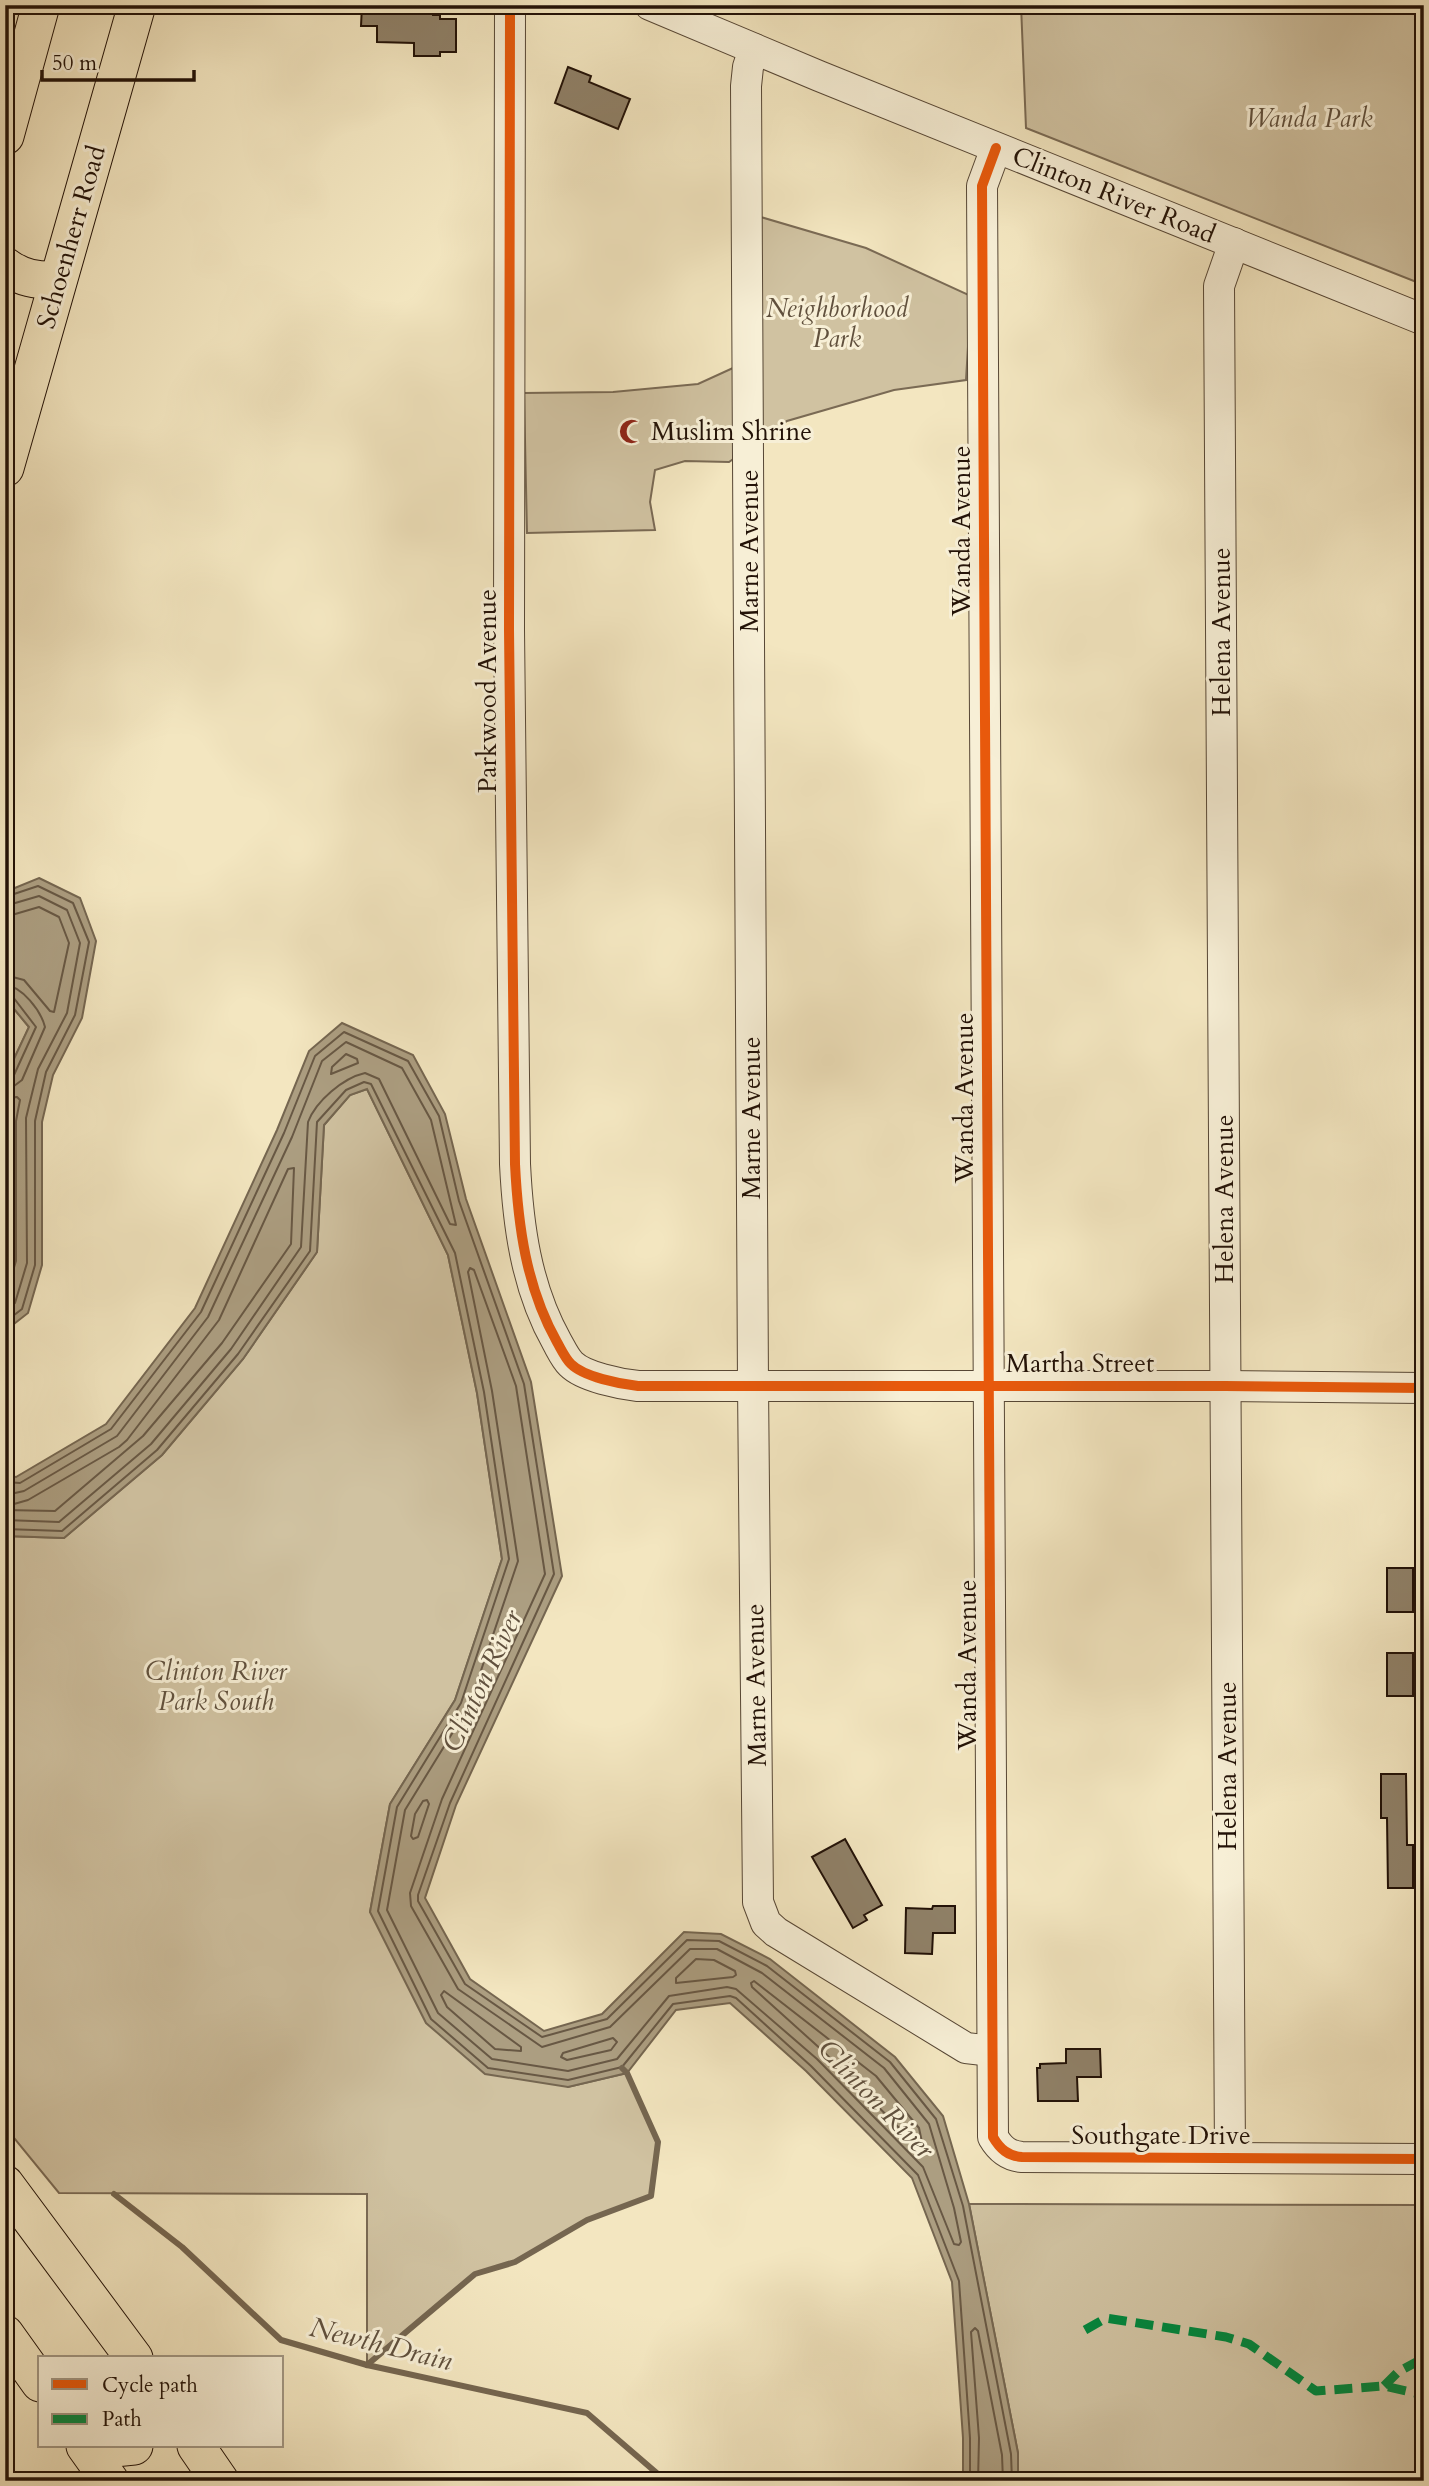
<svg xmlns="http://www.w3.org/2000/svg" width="1429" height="2486" viewBox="0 0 1429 2486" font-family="Cardo,serif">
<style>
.green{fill:#d0c2a1;stroke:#7a6a54;stroke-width:2}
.water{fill:#ac9e81;stroke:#756650;stroke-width:2}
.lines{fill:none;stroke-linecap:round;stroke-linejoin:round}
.shore{stroke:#685844;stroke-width:2}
.stream{stroke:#756650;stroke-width:6}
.building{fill:#8f8067;stroke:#231207;stroke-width:2}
.minor-casing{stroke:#574735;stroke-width:32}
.major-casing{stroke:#231207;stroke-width:39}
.minor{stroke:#f7efd6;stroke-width:30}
.major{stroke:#f3e6c0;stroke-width:37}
.quiet{stroke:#00873e;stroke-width:9;stroke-dasharray:18 9;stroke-linecap:butt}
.cycleway-casing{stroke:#f7efd6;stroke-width:15}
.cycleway{stroke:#e8590c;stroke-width:10}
.labels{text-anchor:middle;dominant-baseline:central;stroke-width:6;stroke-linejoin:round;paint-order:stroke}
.park-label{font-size:26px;font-style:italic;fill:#60503d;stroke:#f7efd6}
.street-label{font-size:26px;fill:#231207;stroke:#f7efd6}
.poi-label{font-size:26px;fill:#231207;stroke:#f7efd6;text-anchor:start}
.water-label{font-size:28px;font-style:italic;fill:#61513e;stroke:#f7efd6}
</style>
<rect width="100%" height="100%" fill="#f3e6c0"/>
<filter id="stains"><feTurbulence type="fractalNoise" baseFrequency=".00286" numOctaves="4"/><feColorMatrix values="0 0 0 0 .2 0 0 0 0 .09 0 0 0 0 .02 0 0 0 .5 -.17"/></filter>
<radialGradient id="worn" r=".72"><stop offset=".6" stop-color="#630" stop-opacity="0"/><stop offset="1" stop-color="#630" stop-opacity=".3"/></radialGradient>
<g class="green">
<path d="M1021 5H1424V285L1026 128Z"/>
<path d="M754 215 866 248 971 296 966 380 894 390 787 421 729 462 685 461 655 470 650 502 655 530 527 533 524 393 613 392 698 384 733 368Z"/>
<path d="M5 998 29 1027 5 1078Z"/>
<path d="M367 1089 448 1255 477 1393 502 1559 455 1700 390 1804 370 1912 568 2087 627 2073 658 2142 651 2196 587 2220 515 2262 475 2274 367 2365V2194L59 2193 5 2127V1536L64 1538 162 1455 243 1359 317 1252 324 1125 350 1095Z"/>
<path d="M969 2204 1424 2205V2481H1018V2453Z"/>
</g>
<g class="water">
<path d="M39 878 80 898 96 941 82 1018 53 1075 42 1122V1265L28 1313 5 1331V1078L29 1027 5 998V892Z"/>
<path d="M342 1023 413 1055 445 1114 466 1199 531 1382 562 1576 456 1805 425 1898 470 1979 544 2031 602 2014 684 1932 721 1934 770 1959 895 2057 943 2116 969 2204 1018 2453V2481H963V2438L952 2282 912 2178 806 2071 730 2003 676 2010 627 2073 568 2087 485 2074 426 2023 370 1912 390 1804 455 1700 502 1559 477 1393 448 1255 367 1089 350 1095 324 1125 317 1252 243 1359 162 1455 64 1538 5 1536V1475L16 1477 106 1424 195 1308 277 1130 309 1051Z"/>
</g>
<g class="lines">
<g class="shore">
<path d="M5 897 38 886 73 903 89 942 75 1015 46 1072 35 1121V1265L22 1309 5 1322"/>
<path d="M5 906 39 896 67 910 80 943 67 1013 38 1069 26 1118 27 1263 15 1303 5 1311"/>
<path d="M5 917 39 907 59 917 69 943 54 1012 50 1011 24 980 5 975"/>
<path d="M5 985C22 986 41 1011 45 1027L22 1080 14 1086 5 1088"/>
<path d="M5 994 13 997 36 1027 14 1075 5 1079"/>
<path d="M346 1054 357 1059 358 1063 331 1074 332 1067Z"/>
<path d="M5 1098 17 1097 20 1100 16 1121V1261L5 1297"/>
<path d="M470 1268 474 1270 516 1386 545 1574 442 1799 410 1893 411 1906 458 1989 542 2047 610 2027 690 1949H717L762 1973 884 2068 929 2124 954 2208 961 2242 959 2245 954 2244 923 2167 817 2059 736 1989 727 1987 669 1996 617 2059 568 2071 492 2059 438 2013 387 1910 405 1810 469 1706 518 1561 492 1391 468 1272Z"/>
<path d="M5 1482 20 1483 111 1429 201 1312 284 1133 315 1056 344 1032 408 1061 439 1116 459 1201 524 1384 554 1574 450 1803 418 1895V1901L465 1984 542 2037 607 2019 687 1940 719 1941 767 1966 890 2062 936 2119 963 2206 1011 2454 1012 2481"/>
<path d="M5 1491 15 1493 24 1491 117 1436 208 1317 292 1137 322 1061 346 1042 402 1068 431 1120 456 1225 450 1224 379 1079 365 1073C343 1078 316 1101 308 1122L301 1247 231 1349 151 1444 59 1522 5 1520"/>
<path d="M5 1502 14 1504 28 1500 119 1447 127 1440 219 1320 288 1169 294 1168 291 1244 222 1343 143 1436 55 1511 5 1510"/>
<path d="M5 1529 62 1531 157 1450 238 1354 310 1251 317 1122 346 1090 364 1082 371 1084 455 1253 484 1392 509 1559 461 1703 397 1807 378 1911 431 2019 488 2068 568 2080 622 2067 673 2004 730 1996 736 1998 811 2066 918 2175 959 2281 970 2438V2481"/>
<path d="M427 1800 429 1804 418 1837 413 1839 411 1836 415 1814 423 1801Z"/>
<path d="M696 1959 714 1960 735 1971 736 1975 733 1977 676 1983V1978Z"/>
<path d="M754 1981 876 2076 919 2128 923 2147H918L824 2052 752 1987 751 1983Z"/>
<path d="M444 1991 521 2047V2051L495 2049 447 2007 441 1995Z"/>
<path d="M613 2038 617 2042 611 2050 567 2060 561 2057 563 2053Z"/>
<path d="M978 2481 979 2438 971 2332 975 2328 978 2331 1002 2455 1003 2481"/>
</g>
<g class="stream">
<path d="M114 2194 182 2247 281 2340 367 2365 587 2413 666 2481"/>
<path d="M367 2365 475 2274 515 2262 587 2220 651 2196 658 2142 627 2073 622 2068"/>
</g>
</g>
<g class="building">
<path d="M362 5H405V12H433V15H440V19H456V52H440V56H414V43L377 42V26H361Z"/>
<path d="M568 67 591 76 589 82 630 99 618 129 555 103Z"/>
<rect x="1387" y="1568" width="26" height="44"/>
<rect x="1387" y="1653" width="26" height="43"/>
<path d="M1381 1774H1406L1407 1845H1413V1888H1388L1387 1818H1381Z"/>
<path d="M845 1839 882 1905 864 1915 867 1920 853 1928 812 1857Z"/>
<path d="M933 1906H955V1933H933L932 1954 905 1953 906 1908 932 1909Z"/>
<path d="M1066 2049H1100L1101 2077H1077L1078 2101H1038L1037 2068H1040V2064L1066 2063Z"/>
</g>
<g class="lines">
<defs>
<g id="minor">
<path d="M510 5 509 630 515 1164C518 1225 526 1287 557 1342 561 1349 565 1358 571 1364 584 1377 620 1384 638 1386H1225L1424 1388"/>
<path d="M650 5 819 76 1424 320"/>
<path d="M754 49 748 67 746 86 753 1385 758 1902 766 1923 776 1932 966 2048 992 2051"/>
<path d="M996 148 982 186 993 2137C1000 2149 1008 2156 1022 2157L1424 2159"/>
<path d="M1230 2158 1219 286 1234 243"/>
</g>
<g id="major">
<path d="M5 136 41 5"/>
<path d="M5 266C21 278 37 281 58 280"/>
<path d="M5 468 137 5"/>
<path d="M5 2184 134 2358"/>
<path d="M5 2334 40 2383"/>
<path d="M85 2446 110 2481"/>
<path d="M107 2446 114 2448 134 2446"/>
<path d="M196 2446 220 2481"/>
</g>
</defs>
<use href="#minor" class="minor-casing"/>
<use href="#major" class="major-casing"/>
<use href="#minor" class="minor"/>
<use href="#major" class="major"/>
<g class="quiet">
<path d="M1085 2330 1106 2318 1226 2337 1249 2344 1316 2391 1384 2386 1424 2395"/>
<path d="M1384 2386 1398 2372 1424 2358"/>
</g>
<defs>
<g id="cycleway">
<path d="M510 5 509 630 515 1164C518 1225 526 1287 557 1342 561 1349 565 1358 571 1364 584 1377 620 1384 638 1386H1225L1424 1388"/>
<path d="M996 148 982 186 993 2137C1000 2149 1008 2156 1022 2157L1424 2159"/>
</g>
</defs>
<use href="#cycleway" class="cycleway-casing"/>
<use href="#cycleway" class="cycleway"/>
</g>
<defs>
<symbol id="mosque-bare" viewBox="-9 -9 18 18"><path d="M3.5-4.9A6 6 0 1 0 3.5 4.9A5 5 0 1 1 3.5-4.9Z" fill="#8f2418" stroke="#f7efd6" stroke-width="2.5" paint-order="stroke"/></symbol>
</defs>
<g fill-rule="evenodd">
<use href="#mosque-bare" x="614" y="414" width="35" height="35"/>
</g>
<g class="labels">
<g class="park-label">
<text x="1309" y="118">Wanda Park</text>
<text x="837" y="308">Neighborhood<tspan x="837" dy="30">Park</tspan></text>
<text x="216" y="1671">Clinton River<tspan x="216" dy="30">Park South</tspan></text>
</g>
<g class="street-label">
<text transform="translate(1114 195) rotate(22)">Clinton River Road</text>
<text transform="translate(71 237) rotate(-74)">Schoenherr Road</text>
<text transform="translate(961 531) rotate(-90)">Wanda Avenue</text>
<text transform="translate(749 551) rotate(-90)">Marne Avenue</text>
<text transform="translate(1221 632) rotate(-90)">Helena Avenue</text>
<text transform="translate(487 691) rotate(-90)">Parkwood Avenue</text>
<text transform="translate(964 1098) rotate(-90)">Wanda Avenue</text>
<text transform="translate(751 1118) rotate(-90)">Marne Avenue</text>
<text transform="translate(1224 1199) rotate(-90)">Helena Avenue</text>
<text x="1080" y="1363">Martha Street</text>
<text transform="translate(967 1665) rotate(-90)">Wanda Avenue</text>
<text transform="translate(756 1685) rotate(-91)">Marne Avenue</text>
<text transform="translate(1227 1766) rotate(-90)">Helena Avenue</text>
<text x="1161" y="2135">Southgate Drive</text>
</g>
<g class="poi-label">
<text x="651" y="431">Muslim Shrine</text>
</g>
<g class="water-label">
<text transform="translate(482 1681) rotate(-65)">Clinton River</text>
<text transform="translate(876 2099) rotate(46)">Clinton River</text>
<text transform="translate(381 2344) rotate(14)">Newth Drain</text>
</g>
</g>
<rect width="1429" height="2486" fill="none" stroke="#f3e6c0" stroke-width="28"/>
<rect x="7" y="7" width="1415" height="2472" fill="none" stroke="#231207" stroke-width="3.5"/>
<rect x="14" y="14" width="1401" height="2458" fill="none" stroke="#231207" stroke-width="2"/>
<rect x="38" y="2356" width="245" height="91" fill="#f7efd6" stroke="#a29783" stroke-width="2"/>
<rect x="52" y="2379" width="35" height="10" fill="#e8590c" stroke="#a29783" stroke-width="2"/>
<text x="102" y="2392" font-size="21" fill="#231207">Cycle path</text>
<rect x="52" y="2414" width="35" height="10" fill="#00873e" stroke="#a29783" stroke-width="2"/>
<text x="102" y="2426" font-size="21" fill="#231207">Path</text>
<path d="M42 70v10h152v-10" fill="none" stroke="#231207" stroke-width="3.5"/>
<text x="52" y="70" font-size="21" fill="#231207" stroke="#f7efd6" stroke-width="5" paint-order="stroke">50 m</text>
<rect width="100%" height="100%" filter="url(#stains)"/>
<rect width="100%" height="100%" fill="url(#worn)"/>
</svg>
